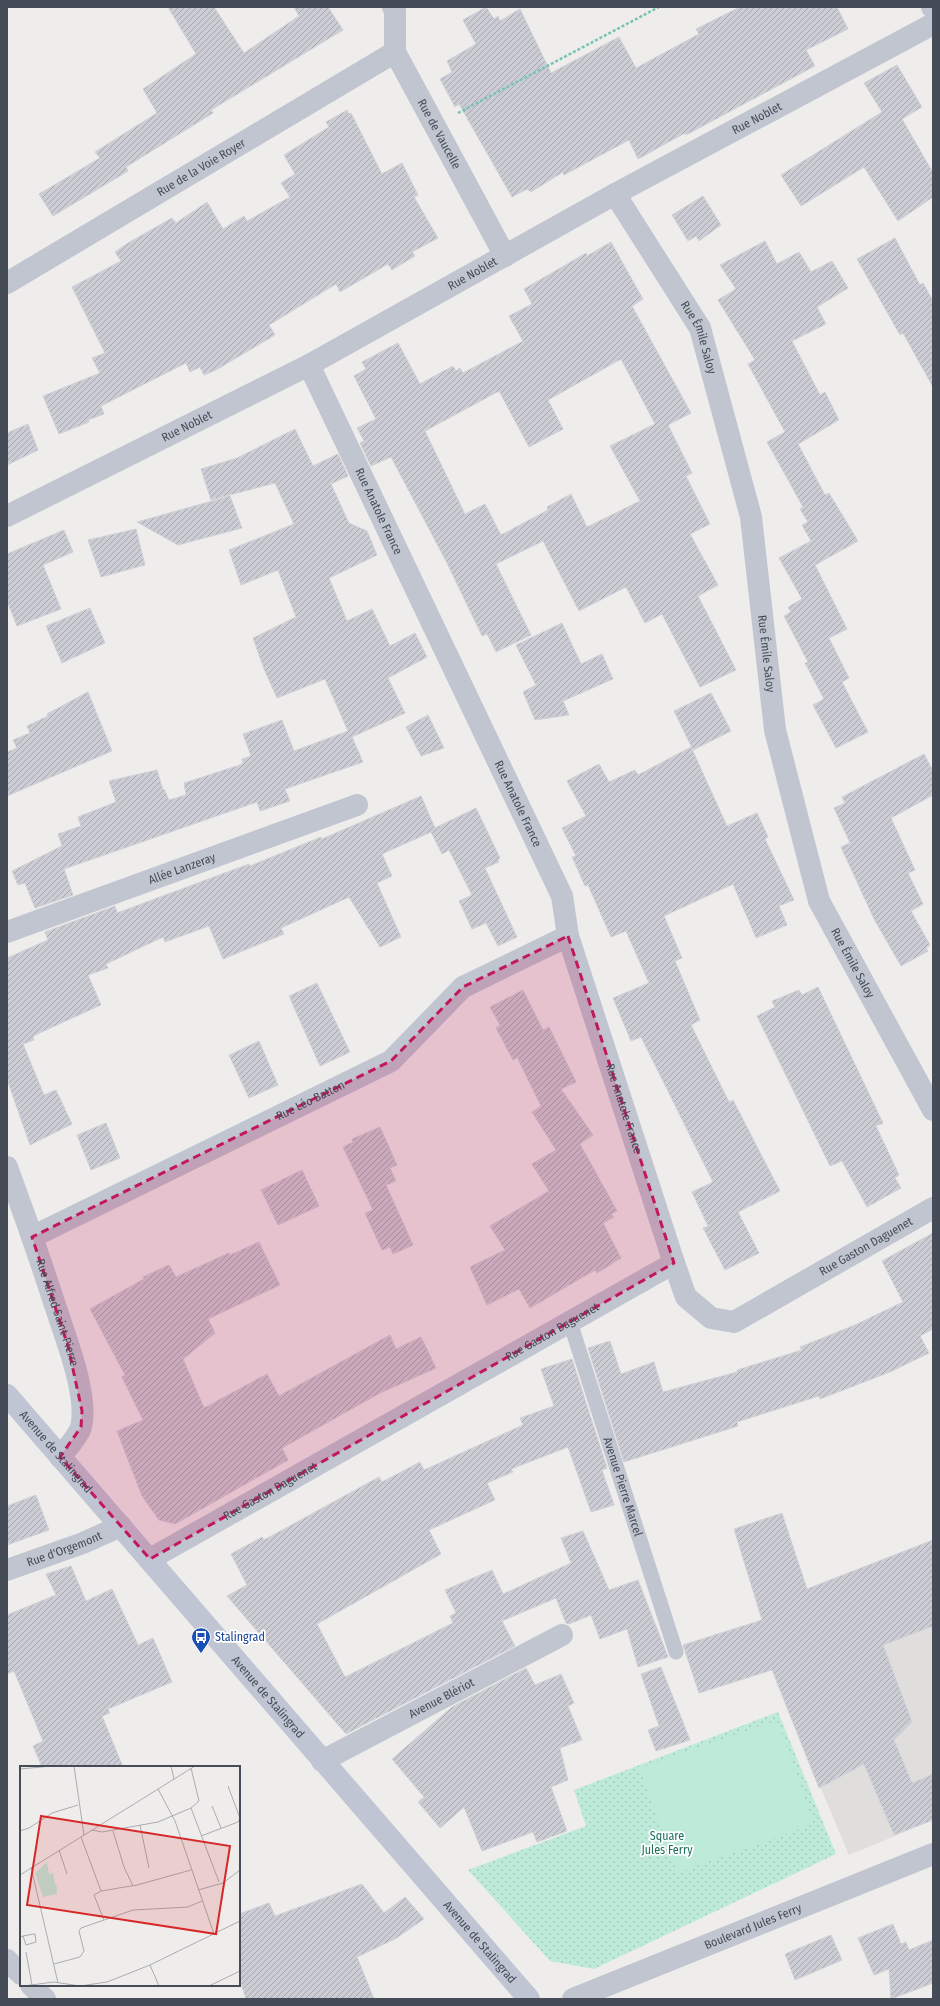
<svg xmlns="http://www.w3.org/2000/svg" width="940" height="2006" viewBox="0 0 940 2006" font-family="'Fira Sans Condensed',sans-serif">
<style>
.education{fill:#e0dedd}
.green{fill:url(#green-dots)}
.pitch{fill:#bdead9}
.building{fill:url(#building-hatch);stroke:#d0d1d7;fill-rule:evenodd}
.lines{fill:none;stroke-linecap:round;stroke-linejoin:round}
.path{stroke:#78c4b2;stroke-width:2.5;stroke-dasharray:3 2;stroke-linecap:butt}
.service{stroke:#c0c5d0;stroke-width:15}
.minor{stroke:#c0c5d0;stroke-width:22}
.secondary{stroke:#c0c5d4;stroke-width:22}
.marked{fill:#c2185b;fill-opacity:0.2;stroke:#c2185b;stroke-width:3;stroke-dasharray:8 5;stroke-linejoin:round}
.labels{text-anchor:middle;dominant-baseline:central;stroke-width:3.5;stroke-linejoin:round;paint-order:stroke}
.street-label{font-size:12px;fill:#464b58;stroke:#fff}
.transit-label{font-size:12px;fill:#164399;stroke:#fff;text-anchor:start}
.park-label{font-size:12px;fill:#1e715c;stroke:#fff}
.inset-road{fill:none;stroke:#abacb1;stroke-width:1}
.view{fill:#d62828;fill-opacity:0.15;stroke:#d62828;stroke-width:2}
.inset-edge{fill:none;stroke:#464b58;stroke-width:2}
</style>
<defs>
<pattern id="green-dots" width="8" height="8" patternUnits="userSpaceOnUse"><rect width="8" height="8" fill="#bdead9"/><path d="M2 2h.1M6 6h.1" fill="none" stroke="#a4cabc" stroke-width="1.8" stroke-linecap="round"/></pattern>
<pattern id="building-hatch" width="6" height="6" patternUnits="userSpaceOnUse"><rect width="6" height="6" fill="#cccdd4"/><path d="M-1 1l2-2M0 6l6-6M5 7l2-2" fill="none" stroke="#a7a8af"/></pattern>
</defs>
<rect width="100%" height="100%" fill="#efedec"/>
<path class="education" d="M933 1540V1820L849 1855 788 1710 835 1693 807 1589Z"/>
<path class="green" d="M778 1712 836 1854 594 1969 550 1961 468 1870 586 1826 574 1790Z"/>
<path class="pitch" d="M777 1720 814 1824 677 1873 640 1768Z"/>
<g class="building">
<path d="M168 7H214L244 53 299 16 294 7H328L343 30 211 110 213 113 126 167 128 171 53 216 39 194 100 158 95 152 157 113 143 89 196 54Z"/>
<path d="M486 7 494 19 498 16 500 21 520 9 551 73 619 37 636 68 699 34 696 29 740 7H837L848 29 806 50 815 66 686 135 685 133 638 159 629 140 564 175 563 172 531 192 527 189 512 197 459 104 455 107 440 79 452 72 447 61 476 44 463 20Z"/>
<path d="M897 65 922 107 902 119 933 173V197L898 221 864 167 801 206 781 175 882 112 864 83Z"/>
<path d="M347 110 349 114 351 113 382 174 402 163 418 195 414 197 438 238 412 252 415 256 392 270 388 264 340 292 336 284 269 325 275 335 216 370 204 375 200 367 190 372 186 363 101 406 104 414 88 420 89 422 59 434 43 396 100 373 92 358 105 353 72 287 121 261 115 252 128 243 172 218 176 223 207 202 223 229 244 216 247 221 290 197 281 183 295 174 284 155 329 127 326 122Z"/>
<path d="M703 196 721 225 699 241 696 236 688 241 672 215Z"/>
<path d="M895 238 920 285 923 283 933 301V387L903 333 900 335 857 259Z"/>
<path d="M765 241 777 264 799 252 811 272 832 261 848 288 817 307 826 324 792 341 820 395 825 392 839 420 798 444 825 495 829 493 858 541 815 565 847 629 829 638 849 678 842 682 868 732 836 748 813 705 824 699 805 663 808 662 784 616 791 612 788 607 802 599 779 558 811 541 802 525 808 522 800 509 803 507 767 442 785 432 748 364 755 360 718 300 736 289 720 265Z"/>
<path d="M611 242 643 299 632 306 691 413 668 425 692 473 686 476 710 524 690 534 718 585 698 596 736 670 700 687 662 614 645 623 626 587 579 611 543 541 496 564 531 635 496 652 487 634 482 636 447 563 391 457 371 466 360 443 364 441 357 428 376 419 354 376 366 369 362 362 398 343 420 384 453 366 456 371 460 368 463 373 523 341 509 316 532 304 524 289 586 253 587 256ZM621 359 655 424 610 446 640 501 587 527 571 494 547 507 548 510 501 535 485 504 465 514 425 431 499 391 529 447 563 429 548 400Z"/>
<path d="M28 424 38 450 7 465V433Z"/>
<path d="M295 429 313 466 338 454 348 476 331 484 349 523 367 531 377 555 329 578 347 621 372 609 390 646 415 633 427 657 388 678 405 713 352 737 363 762 285 789 290 801 260 811 257 802 64 869 73 895 35 908 25 883 18 885 12 871 62 846 58 834 81 826 78 817 116 802 109 781 157 770 163 790 164 789 169 800 186 795 184 783 243 764 242 759 251 756 243 734 282 720 294 751 348 731 325 679 277 698 264 669 253 638 296 617 278 570 241 585 229 550 294 524 275 483 211 500 201 469 237 458Z"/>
<path d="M230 496 242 528 178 545 137 522Z"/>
<path d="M136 529 145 565 101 577 88 540Z"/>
<path d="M64 530 73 552 43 565 61 609 17 626 7 601V554Z"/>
<path d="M90 608 105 643 62 663 46 626Z"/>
<path d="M562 623 581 664 602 654 613 679 563 701 569 715 535 720 523 692 536 685 516 645Z"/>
<path d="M88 692 112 751 7 796V752L17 748 13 740 30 733 27 726 48 716 47 714Z"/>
<path d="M711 693 731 731 693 750 674 711Z"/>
<path d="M428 715 444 748 421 756 406 727Z"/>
<path d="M691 747 727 826 757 813 768 837 765 839 794 900 779 906 787 925 756 938 733 884 664 916 682 958 675 961 700 1020 691 1025 729 1102 733 1100 780 1191 738 1212 759 1253 725 1270 703 1228 708 1226 692 1192 713 1182 641 1037 631 1041 613 998 649 983 626 931 611 937 588 885 585 886 572 857 576 856 562 828 586 816 567 781 599 764 609 782 635 770 638 775Z"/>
<path d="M924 754 933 771V795L891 818 915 870 908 873 923 904 911 911 930 945 926 948 928 951 901 966 874 919 841 847 850 843 834 808 845 803 842 797Z"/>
<path d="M421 796 435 828 476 808 500 858 498 859 499 862 485 868 517 937 498 946 486 923 472 929 459 901 472 895 449 850 442 854 431 832 382 854 392 876 377 883 401 937 380 947 349 897 281 928 284 934 223 959 209 926 165 942 163 937 106 964 108 968 88 975 101 1005 46 1030 33 1036 34 1040 23 1044 44 1095 56 1090 72 1124 30 1145 7 1079V958L48 940 45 932 115 906 117 913 249 864 250 866 321 837 322 839Z"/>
<path d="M317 983 350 1052 320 1066 289 996Z"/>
<path d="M818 987 883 1123 876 1126 899 1175 895 1178 901 1188 867 1207 842 1161 830 1166 757 1016 775 1007 772 1001 799 990 802 995Z"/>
<path d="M523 990 543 1030 549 1027 576 1082 561 1089 593 1135 580 1144 617 1211 611 1214 614 1217 603 1223 621 1258 597 1273 595 1270 530 1308 519 1289 487 1305 470 1267 505 1250 490 1226 549 1191 532 1164 556 1150 532 1112 541 1106 517 1057 513 1060 496 1028 500 1025 490 1007Z"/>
<path d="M259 1041 278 1085 249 1098 229 1055Z"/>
<path d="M106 1123 120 1158 91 1170 77 1135Z"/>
<path d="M380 1127 397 1165 390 1168 396 1181 386 1185 413 1245 393 1254 390 1247 382 1250 365 1213 373 1210 343 1147 353 1142 352 1139Z"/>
<path d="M302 1170 319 1206 278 1225 261 1190Z"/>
<path d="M933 1233V1329L920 1336 929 1353 890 1372 820 1399 819 1396 737 1422 738 1426 624 1462 588 1348 610 1341 621 1374 654 1362 663 1392 737 1372V1370L802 1350 800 1347 855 1325 903 1302 882 1261Z"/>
<path d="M259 1242 280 1285 208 1319 215 1333 183 1359 204 1408 267 1374 279 1396 390 1335 396 1349 421 1337 436 1368 380 1393 282 1448 288 1460 175 1524 159 1520 142 1496 117 1431 143 1420 122 1377 125 1375 90 1309 144 1279 143 1277 169 1265 176 1277 229 1253 230 1255Z"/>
<path d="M572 1359 607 1468 602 1470 614 1505 591 1512 568 1447 511 1469 513 1472 487 1483 495 1500 429 1530 441 1554 317 1624 345 1677 453 1623 450 1616 456 1613 445 1590 492 1570 503 1594 571 1563 561 1538 583 1531 609 1590 638 1580 668 1657 638 1667 627 1629 600 1639 591 1615 569 1624 566 1623 556 1598 502 1621 515 1646 346 1734 227 1596 247 1585 231 1554 262 1537 264 1540 379 1477 382 1482 420 1462 424 1470 523 1425 520 1418 554 1406 541 1369Z"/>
<path d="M36 1495 49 1530 7 1545V1506Z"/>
<path d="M782 1513 807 1589 933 1540V1626L883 1645 912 1722 894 1740 912 1783 933 1774V1820L894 1835 864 1764 819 1788 772 1670 699 1693 683 1645 762 1620 734 1529Z"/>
<path d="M71 1566 86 1601 112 1589 138 1645 153 1638 172 1682 108 1709 110 1713 102 1716 123 1767H42L33 1746 43 1741 14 1671 7 1674V1615L56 1595 46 1574Z"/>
<path d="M661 1667 690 1740 656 1751 648 1730 659 1726 641 1674Z"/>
<path d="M526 1668 535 1685 561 1674 574 1703 568 1706 582 1740 560 1748 568 1780 551 1787 567 1831 537 1842 533 1832 482 1851 464 1807 440 1828 418 1802 424 1797 392 1759 452 1707Z"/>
<path d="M362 1884 384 1913 405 1897 424 1919 395 1939 357 1957 374 1999H246L239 1977V1914L269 1903 275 1916Z"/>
<path d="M893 1924 901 1944 906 1942 909 1950 933 1940V1983L891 1999 889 1969 874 1975 858 1938Z"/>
<path d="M831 1935 842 1960 795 1980 785 1954Z"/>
</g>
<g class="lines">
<path class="path" d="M458 113 659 7"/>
<path class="service" id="s1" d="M570 1322 676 1652"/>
<g class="minor">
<path id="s2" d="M393 7 395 9V52L505 256"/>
<path d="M932 7 933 8"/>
<path id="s3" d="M615 194 700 328 751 517 775 730 819 901 933 1110"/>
<path id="s4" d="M7 283 395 52"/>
<path id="s5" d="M309 365 562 896 568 936 674 1263"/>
<path id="s6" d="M7 516 309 365 615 194 933 24"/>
<path id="s7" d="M7 932 357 805"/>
<path id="s8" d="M7 1167C24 1213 40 1259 55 1305 65 1336 89 1396 81 1427 78 1437 67 1448 60 1457"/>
<path id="s9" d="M32 1237 391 1061 463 987 568 936"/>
<path id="s10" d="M150 1559 674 1263 686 1297 711 1318 734 1322 933 1208"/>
<path id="s11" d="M7 1570 83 1543 121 1526"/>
<path id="s12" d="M322 1761 562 1635"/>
<path d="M7 1960 21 1974"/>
<path d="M31 1985 45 1999"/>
<path id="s13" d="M573 1999 933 1854"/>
</g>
<path class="secondary" id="s14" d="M7 1395 529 1999"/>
</g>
<path class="marked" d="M568 936 674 1263 150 1559 60 1457 81 1427 82 1411 68 1346 32 1237 391 1061 463 987Z"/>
<defs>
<symbol id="bus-pin" viewBox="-11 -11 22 30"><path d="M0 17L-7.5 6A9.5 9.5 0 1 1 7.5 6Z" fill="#1a4fb4" stroke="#fff"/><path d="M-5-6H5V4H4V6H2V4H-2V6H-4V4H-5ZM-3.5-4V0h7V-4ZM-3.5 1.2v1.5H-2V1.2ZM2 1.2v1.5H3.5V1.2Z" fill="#fff"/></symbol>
</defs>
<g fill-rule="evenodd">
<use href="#bus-pin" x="190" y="1626" width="22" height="30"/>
</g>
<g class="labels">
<g class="street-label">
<text stroke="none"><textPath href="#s6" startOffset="849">Rue Noblet</textPath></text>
<text stroke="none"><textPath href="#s2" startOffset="139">Rue de Vaucelle</textPath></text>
<text stroke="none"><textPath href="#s4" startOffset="226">Rue de la Voie Royer</textPath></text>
<text stroke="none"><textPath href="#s6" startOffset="525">Rue Noblet</textPath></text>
<text stroke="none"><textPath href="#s3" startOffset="167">Rue Émile Saloy</textPath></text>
<text stroke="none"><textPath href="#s6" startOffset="201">Rue Noblet</textPath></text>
<text stroke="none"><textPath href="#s5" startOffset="162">Rue Anatole France</textPath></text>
<text stroke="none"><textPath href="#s3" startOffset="492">Rue Émile Saloy</textPath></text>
<text stroke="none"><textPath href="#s5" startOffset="486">Rue Anatole France</textPath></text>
<text stroke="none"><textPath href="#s7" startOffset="186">Allée Lanzeray</textPath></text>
<text stroke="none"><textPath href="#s3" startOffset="816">Rue Émile Saloy</textPath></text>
<text stroke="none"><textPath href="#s9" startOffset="310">Rue Léo Batton</textPath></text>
<text stroke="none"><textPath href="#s5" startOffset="810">Rue Anatole France</textPath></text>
<text stroke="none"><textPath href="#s10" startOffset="846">Rue Gaston Daguenet</textPath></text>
<text stroke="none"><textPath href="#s8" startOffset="154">Rue Alfred Saint-Pierre</textPath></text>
<text stroke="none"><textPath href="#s10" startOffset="462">Rue Gaston Daguenet</textPath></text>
<text stroke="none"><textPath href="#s14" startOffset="75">Avenue de Stalingrad</textPath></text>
<text stroke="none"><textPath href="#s1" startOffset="173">Avenue Pierre Marcel</textPath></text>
<text stroke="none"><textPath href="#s10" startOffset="138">Rue Gaston Daguenet</textPath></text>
<text stroke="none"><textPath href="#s11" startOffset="61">Rue d'Orgemont</textPath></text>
<text stroke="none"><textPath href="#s14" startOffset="399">Avenue de Stalingrad</textPath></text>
<text stroke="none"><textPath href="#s12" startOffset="135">Avenue Blériot</textPath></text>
<text stroke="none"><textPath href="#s13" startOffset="194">Boulevard Jules Ferry</textPath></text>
<text stroke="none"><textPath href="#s14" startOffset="723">Avenue de Stalingrad</textPath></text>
</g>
<g class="transit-label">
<text x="215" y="1637">Stalingrad</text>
</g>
<g class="park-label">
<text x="667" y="1836">Square<tspan x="667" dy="14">Jules Ferry</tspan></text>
</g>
</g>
<g transform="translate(20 1766)">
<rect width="220" height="220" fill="#efedec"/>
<path d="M27 96 29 108 33 107 37 128 23 131 15 107Z" fill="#bdead9"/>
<path d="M23 122a7 7 0 1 1 14 0a7 7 0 1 1-14 0Z" fill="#bdead9"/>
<path class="inset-road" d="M54 0 64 69M151 0 154 13M0 3 32 0M138 23 155 55 194 168M192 40 201 62M171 42 199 116M120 59 129 102M72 64 82 66 138 56 171 42 179 35 171 2M0 65 9 62 32 47 58 39M93 65 104 101 113 120M181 70 218 56 220 52 208 20M61 71 81 125 74 129 84 154M39 84 47 108M11 101 38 217M0 109 175 0M178 124 203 117 220 104M81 125 117 119 171 104M0 171 3 170 14 168H15L16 176 6 179 3 170M6 186 12 219M34 198 60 191 64 185 59 165 61 162 113 144 168 141 182 135M130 199 139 220M3 220 34 216 60 220 87 216 130 199 220 155M189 220 220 205"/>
<path class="view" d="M21 50 210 80 196 168 7 139Z"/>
<rect width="220" height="220" class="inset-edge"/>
</g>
<rect width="940" height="2006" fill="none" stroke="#464b58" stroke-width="16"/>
</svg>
